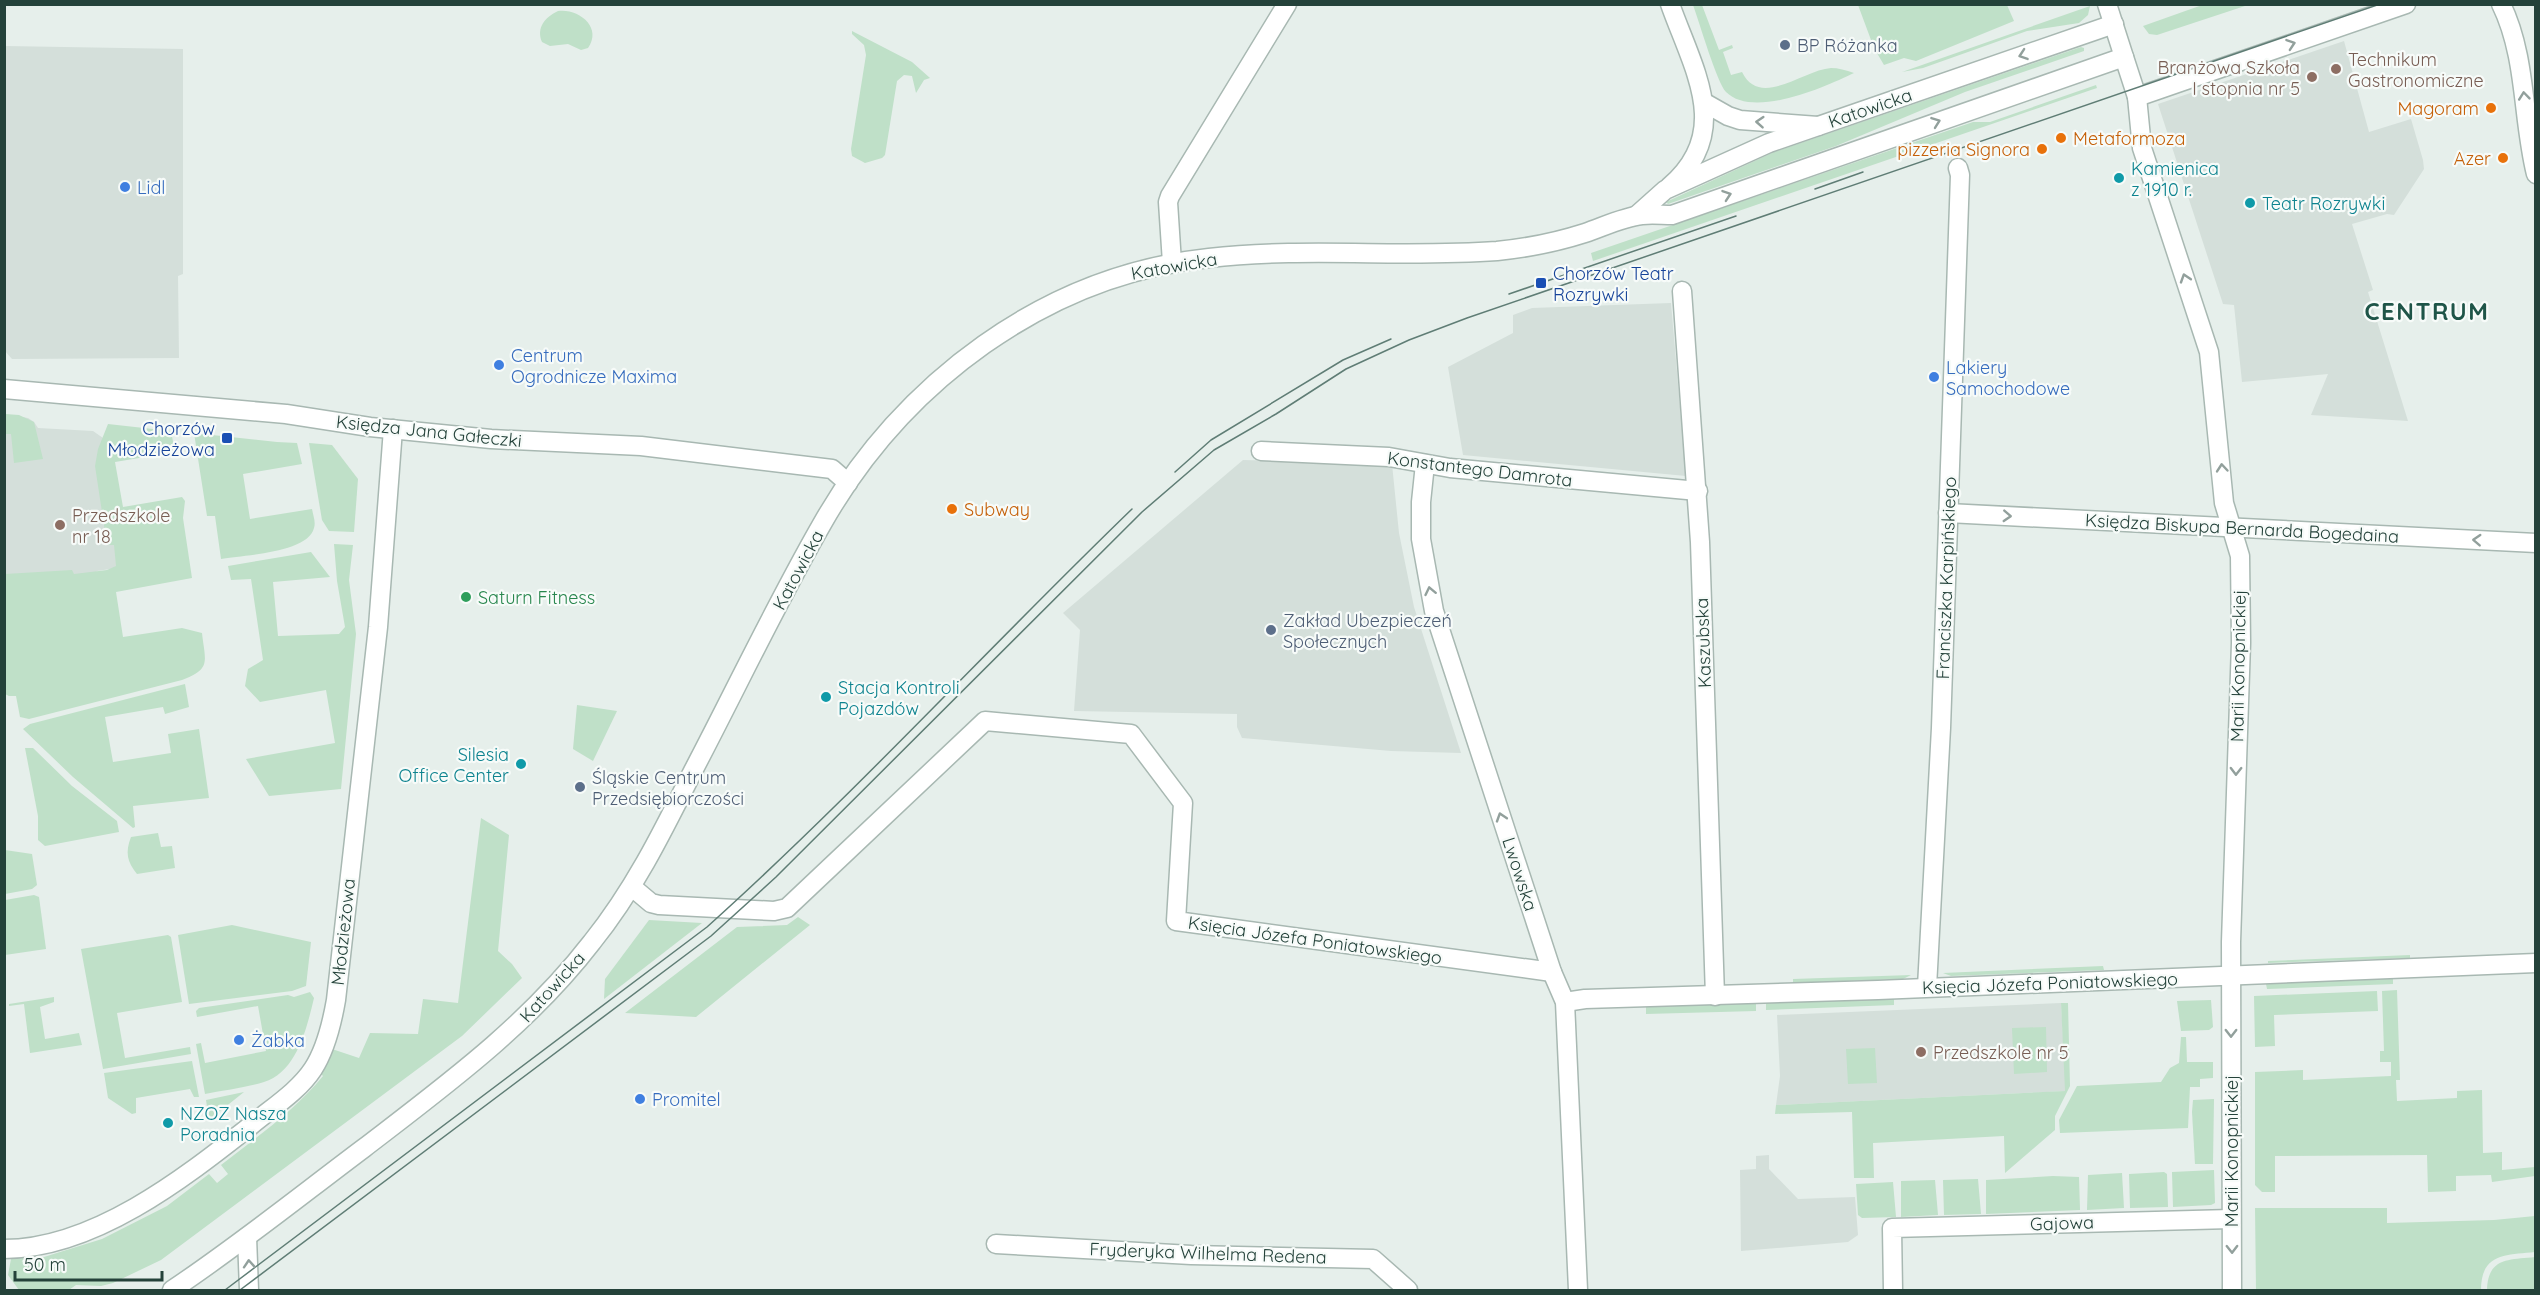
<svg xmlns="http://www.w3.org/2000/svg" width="2540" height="1295" viewBox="0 0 2540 1295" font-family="Quicksand,sans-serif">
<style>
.built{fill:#d4dfda}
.green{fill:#bfe0c8}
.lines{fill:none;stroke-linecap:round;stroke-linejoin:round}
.minor-casing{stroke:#a8b8b2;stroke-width:21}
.tertiary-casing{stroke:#a8b8b2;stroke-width:21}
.minor{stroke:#fff;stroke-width:18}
.tertiary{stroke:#fff;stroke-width:18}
.tram{stroke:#5f7d75;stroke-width:1.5}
.oneway{stroke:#92a09c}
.service-dot{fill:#5c6f8a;stroke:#f7fbf9;stroke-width:2}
.education-dot{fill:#8d6e63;stroke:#f7fbf9;stroke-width:2}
.food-dot{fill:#e8710a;stroke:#f7fbf9;stroke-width:2}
.culture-dot{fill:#0f9aa8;stroke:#f7fbf9;stroke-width:2}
.shop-dot{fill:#3f7fe0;stroke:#f7fbf9;stroke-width:2}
.transit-dot{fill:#1a4fb4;stroke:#f7fbf9;stroke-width:2}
.leisure-dot{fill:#2e9e5b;stroke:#f7fbf9;stroke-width:2}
.labels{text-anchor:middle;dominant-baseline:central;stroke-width:4.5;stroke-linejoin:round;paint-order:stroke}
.service-label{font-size:18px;fill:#4e5e75;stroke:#f7fbf9;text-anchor:start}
.education-label{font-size:18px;fill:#785e54;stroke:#f7fbf9;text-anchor:start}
.street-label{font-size:18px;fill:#24423a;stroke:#f7fbf9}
.food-label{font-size:18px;fill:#c56008;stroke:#f7fbf9;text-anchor:end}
.culture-label{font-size:18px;fill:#0d838f;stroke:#f7fbf9;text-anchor:start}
.shop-label{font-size:18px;fill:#366cbe;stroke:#f7fbf9;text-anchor:start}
.transit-label{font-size:18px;fill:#164399;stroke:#f7fbf9;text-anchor:start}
.leisure-label{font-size:18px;fill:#27864d;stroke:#f7fbf9;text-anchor:start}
.district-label{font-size:24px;font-weight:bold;letter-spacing:1.5px;fill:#1f5548;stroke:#f7fbf9}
</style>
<rect width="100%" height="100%" fill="#e6efeb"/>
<g class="built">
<path d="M2344 41 2369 132 2411 119 2423 160 2424 169 2394 215 2387 214 2352 224 2373 290 2368 292 2408 421 2311 415 2328 374 2242 382 2234 305 2223 304 2158 104Z"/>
<path d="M5 46 183 49V274L178 276 179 358 12 359 5 351Z"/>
<path d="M1671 303 1686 476 1463 455 1448 367 1513 333V315L1532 308Z"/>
<path d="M5 414 28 418 34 422 38 428 93 431 103 438 123 567 97 571 5 682Z"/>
<path d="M1243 460 1392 464 1399 533 1414 607 1461 753 1391 751 1242 738 1237 727V714L1074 711 1080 630 1063 613Z"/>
<path d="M2061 1003 2066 1091 1776 1105 1780 1076 1777 1015Z"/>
<path d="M1769 1155V1169L1798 1199 1855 1197 1858 1235 1848 1242 1741 1251 1740 1170 1756 1169V1156Z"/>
</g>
<g class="green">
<path d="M2205 4 2248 5 2157 35 2149 34 2143 26Z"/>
<path d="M1693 5H1702L1719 50 1732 45 1733 48 1723 52 1731 75 1742 72C1760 109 1803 70 1831 68 1838 68 1846 70 1854 73 1825 87 1753 119 1726 92 1717 83 1699 21 1693 5Z"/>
<path d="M1858 5H2007L2014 21 1916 61 1904 58 1884 65 1874 48Z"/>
<path d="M2090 6 2088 15 2079 23 2027 31 1923 68 1902 72Z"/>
<path d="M558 11C578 8 603 27 588 48L581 50 568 44 550 46 542 42C536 28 545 17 558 11Z"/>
<path d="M852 31 912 62 930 78 924 80 916 93 912 76 904 75 897 81 885 155 882 158 865 163 852 156 851 149 866 55 864 45 852 34Z"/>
<path d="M2081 47 2084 48V51L1965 92 1836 146 1668 204 1666 202 1774 152Z"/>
<path d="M2096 85 2097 88 2091 90 1593 261 1591 253 1973 122H1990Z"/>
<path d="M5 414 19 415 34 422 43 459 14 463 11 434H5Z"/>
<path d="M108 424 171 431 175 452 115 462 123 507 182 497 185 501 183 518 192 578 116 592 123 637 182 628 202 633C205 661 212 669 182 680L29 719 20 717 16 696H9L5 694V574L72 570 74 574 107 570 116 566 114 545H107L95 466 98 449Z"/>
<path d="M194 433 277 442 297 443 302 464 243 474 250 519 312 509C313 515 316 522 314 528 308 553 243 555 221 559L215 516H207Z"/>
<path d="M309 443 332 445 358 479 354 532 329 531 322 520Z"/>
<path d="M334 544 353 545 349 580 356 634 341 789 269 796 246 759 335 743 326 690 260 702 245 686 248 669 263 660 251 579 231 580 228 566 311 552 330 577 273 582 278 636 339 634 345 627 337 581Z"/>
<path d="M185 684 189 707 165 714 163 707 105 717 113 762 171 753 168 734 199 729 209 798 133 806 135 827 133 828 73 777 23 729 30 724Z"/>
<path d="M577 705 617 711 593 761 573 749Z"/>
<path d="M25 748H33L72 786 117 821 119 832 45 846 38 840V816Z"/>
<path d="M481 818 509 835 498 951 512 964 522 978 462 1036 161 1260 113 1283 101 1286 76 1285 69 1290H19L8 1275 11 1259 29 1256 31 1261 102 1239 167 1206 209 1174 217 1183 228 1174 221 1165C257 1137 294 1111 323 1076L321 1074 332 1049 359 1058 370 1033 418 1034 423 999 458 1003Z"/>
<path d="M158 833 161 847 172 846 175 868 137 874C127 862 125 852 131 837Z"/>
<path d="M5 850 32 854 37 885 32 889 5 894Z"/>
<path d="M34 895 39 897 46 949 5 955V900Z"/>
<path d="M798 917 810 925 696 1017 625 1013 737 927 787 925Z"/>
<path d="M649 920 702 923 604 999 605 979Z"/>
<path d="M232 925 311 942 306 986 292 991 189 1004 178 935Z"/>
<path d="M168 935 171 937 182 1002 117 1013 125 1058 190 1047 191 1054 103 1069 81 949Z"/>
<path d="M2410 955V958L2268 963V961Z"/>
<path d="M2103 966 2104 970 1951 976 1943 973Z"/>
<path d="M1911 975 1903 979 1793 983V979Z"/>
<path d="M2393 978V984L2267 989 2266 984Z"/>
<path d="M2397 990 2400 1080H2396L2397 1101 2457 1098V1091L2482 1090 2483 1153 2502 1152V1170L2535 1167V1176L2492 1182 2491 1175 2456 1176V1191L2428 1192 2427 1155 2275 1156V1192H2262L2255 1185V1072L2303 1070V1080L2391 1076V1062H2380V1051H2384L2382 991Z"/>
<path d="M2377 991 2378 1011 2274 1015 2275 1046 2255 1047 2254 996Z"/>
<path d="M310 992 314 998C307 1027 297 1072 264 1082 245 1088 225 1090 205 1094L196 1044 201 1043 205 1063 266 1051 258 1006 197 1017 196 1011 199 1008 288 995 294 997Z"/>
<path d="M54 997V1002L40 1007 45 1039 79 1033 82 1045 30 1053 24 1004 9 1006V1004Z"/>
<path d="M1894 998V1005L1766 1010V1003Z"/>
<path d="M2211 1000 2213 1027 2209 1030 2181 1031 2177 1001Z"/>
<path d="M1756 1003V1011L1646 1014V1007Z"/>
<path d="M2061 1003H2068L2070 1086 2055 1116V1130L2005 1173 2004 1136 1873 1143 1874 1178H1854L1852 1112 1775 1114 1776 1105 2065 1091Z"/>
<path d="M2046 1027 2047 1072 2014 1074 2012 1028Z"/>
<path d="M2181 1037H2186L2187 1062H2213V1078L2200 1079V1087H2190L2188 1128 2060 1133 2059 1120 2077 1086 2161 1082 2170 1068 2179 1063Z"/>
<path d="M1875 1048 1877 1083 1848 1084 1846 1049Z"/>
<path d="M192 1061 199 1097H194L190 1089 136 1098V1113L132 1114 108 1098 104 1073Z"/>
<path d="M244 1092 209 1120 206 1100Z"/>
<path d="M2214 1099 2213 1164H2195L2192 1112 2193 1100Z"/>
<path d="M2214 1170 2215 1203 2211 1205 2173 1207 2172 1172Z"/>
<path d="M2164 1172 2167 1174 2168 1207 2130 1208 2129 1174Z"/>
<path d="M2122 1173 2124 1208 2087 1210 2088 1175Z"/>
<path d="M2053 1176 2079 1177 2080 1210 1986 1214V1180Z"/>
<path d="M1978 1179 1981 1214 1944 1215 1943 1180Z"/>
<path d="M1935 1180 1938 1215 1901 1217V1181Z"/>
<path d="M1893 1182 1896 1217 1862 1218 1858 1215 1856 1184Z"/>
<path d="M2255 1208H2387V1223L2494 1220 2535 1216V1252C2506 1255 2481 1253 2481 1290H2256Z"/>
<path d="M2535 1257V1290H2487C2488 1257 2509 1260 2535 1257Z"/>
</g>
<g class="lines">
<defs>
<g id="minor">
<path d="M2501 4C2527 57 2522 118 2536 174"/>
<path d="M2124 57 2137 97 2142 148 2209 352 2224 503 2240 556 2241 643 2231 942 2232 1290"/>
<path d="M2137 97 2406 4"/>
<path d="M1705 103 1728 116 1740 120 1818 126"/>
<path d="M1669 187C1734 132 1693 69 1670 4"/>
<path d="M1172 263 1168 202 1170 196 1287 4"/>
<path d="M1682 291 1700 542 1715 996"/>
<path d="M1261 451 1389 457 1450 468 1698 491"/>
<path d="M1425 464 1421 502V539L1434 611 1552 972 1565 1002 1578 1290"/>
<path d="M1948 513 2536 543"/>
<path d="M632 887 651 903 659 905 774 911 787 908 985 721 1131 734 1183 803 1176 921 1552 972"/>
<path d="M1927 987 1941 728 1960 175 1958 168"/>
<path d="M1565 1002 1585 999 1878 990 2536 963"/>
<path d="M247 1237 249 1290"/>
<path d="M996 1244 1191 1255 1373 1259 1408 1290"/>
<path d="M4 1249C93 1249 183 1179 249 1127 270 1109 298 1092 313 1069 326 1049 332 1023 336 1000L378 627 393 429"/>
<path d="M1893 1290 1892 1228 2231 1219"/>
</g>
<g id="tertiary">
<path d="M1637 215 1665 190 1769 143 2114 24"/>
<path d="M4 389 286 414 370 427 491 439 641 446 832 469 848 483"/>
<path d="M172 1290C238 1246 300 1196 364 1148 446 1085 528 1025 592 942 634 890 663 831 693 771 736 689 776 604 822 524 902 383 1045 275 1209 258 1305 247 1402 258 1497 251 1527 248 1557 242 1585 233 1603 227 1623 217 1642 215 1652 214 1662 215 1672 215L2124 57 2107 4"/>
</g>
</defs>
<use href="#minor" class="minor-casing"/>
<use href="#tertiary" class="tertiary-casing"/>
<use href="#minor" class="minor"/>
<use href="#tertiary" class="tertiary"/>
<g class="tram">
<path d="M1815 189 1863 172"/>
<path d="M1509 294 1736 216"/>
<path d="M1175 472 1211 440 1343 360 1391 339"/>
<path d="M225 1290 707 927C855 794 989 647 1132 509"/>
<path d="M240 1290 711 936 776 877 1142 512 1214 450 1276 414 1346 369 1409 340 1467 318 2380 4"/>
</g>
</g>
<defs><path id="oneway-chevron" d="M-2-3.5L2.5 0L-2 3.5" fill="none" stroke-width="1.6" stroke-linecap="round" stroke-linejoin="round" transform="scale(1.5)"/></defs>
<g class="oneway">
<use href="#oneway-chevron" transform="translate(2291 44) rotate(-19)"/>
<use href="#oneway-chevron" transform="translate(2023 55) rotate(161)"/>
<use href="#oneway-chevron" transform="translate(2524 96) rotate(-96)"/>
<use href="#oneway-chevron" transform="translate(1760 122) rotate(-176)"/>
<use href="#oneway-chevron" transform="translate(1936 122) rotate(-20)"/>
<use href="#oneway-chevron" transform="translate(1727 195) rotate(-19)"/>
<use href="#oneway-chevron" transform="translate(2185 278) rotate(-108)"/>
<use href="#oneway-chevron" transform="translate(2222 468) rotate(-95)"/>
<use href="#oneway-chevron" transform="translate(2007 516) rotate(3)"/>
<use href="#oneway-chevron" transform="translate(2477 540) rotate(-177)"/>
<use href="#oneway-chevron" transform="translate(1430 591) rotate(-102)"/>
<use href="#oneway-chevron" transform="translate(2236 771) rotate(91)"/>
<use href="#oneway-chevron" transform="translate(1501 817) rotate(-108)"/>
<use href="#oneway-chevron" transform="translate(2231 1033) rotate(90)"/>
<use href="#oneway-chevron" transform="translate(2232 1249) rotate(89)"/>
<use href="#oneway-chevron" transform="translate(249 1264) rotate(-94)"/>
</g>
<g class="service-dot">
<circle cx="1785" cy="45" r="6"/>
<circle cx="1271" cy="630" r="6"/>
<circle cx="580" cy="787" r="6"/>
</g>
<g class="education-dot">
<circle cx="2336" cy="69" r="6"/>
<circle cx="2312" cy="77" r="6"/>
<circle cx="60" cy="525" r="6"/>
<circle cx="1921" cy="1052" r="6"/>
</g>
<g class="food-dot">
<circle cx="2491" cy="108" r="6"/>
<circle cx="2061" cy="138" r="6"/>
<circle cx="2042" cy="149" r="6"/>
<circle cx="2503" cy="158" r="6"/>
<circle cx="952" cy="509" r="6"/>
</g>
<g class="culture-dot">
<circle cx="2119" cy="178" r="6"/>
<circle cx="2250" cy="203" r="6"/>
<circle cx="826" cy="697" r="6"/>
<circle cx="521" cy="764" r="6"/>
<circle cx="168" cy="1123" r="6"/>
</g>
<g class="shop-dot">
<circle cx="125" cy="187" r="6"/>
<circle cx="499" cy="365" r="6"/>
<circle cx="1934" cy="377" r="6"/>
<circle cx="239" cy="1040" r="6"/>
<circle cx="640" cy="1099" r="6"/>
</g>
<g class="transit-dot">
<rect x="1535" y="277" width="12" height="12" rx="3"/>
<rect x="221" y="432" width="12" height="12" rx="3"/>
</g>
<circle class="leisure-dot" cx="466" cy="597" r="6"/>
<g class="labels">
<g class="service-label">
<text x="1797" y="45">BP Różanka</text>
<text x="1283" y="620">Zakład Ubezpieczeń<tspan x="1283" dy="21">Społecznych</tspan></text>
<text x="592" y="777">Śląskie Centrum<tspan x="592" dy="21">Przedsiębiorczości</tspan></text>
</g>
<g class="education-label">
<text x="2348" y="59">Technikum<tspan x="2348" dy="21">Gastronomiczne</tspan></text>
<text x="2300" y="67" text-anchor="end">Branżowa Szkoła<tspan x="2300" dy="21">I stopnia nr 5</tspan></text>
<text x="72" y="515">Przedszkole<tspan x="72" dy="21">nr 18</tspan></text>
<text x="1933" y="1052">Przedszkole nr 5</text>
</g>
<g class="street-label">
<text transform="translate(1870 108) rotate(-19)">Katowicka</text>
<text transform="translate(1174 266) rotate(-10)">Katowicka</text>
<text transform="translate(429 431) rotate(6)">Księdza Jana Gałeczki</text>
<text transform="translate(1480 469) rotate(7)">Konstantego Damrota</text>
<text transform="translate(2242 528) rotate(3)">Księdza Biskupa Bernarda Bogedaina</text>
<text transform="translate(798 570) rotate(-62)">Katowicka</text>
<text transform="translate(1946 578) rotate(-88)">Franciszka Karpińskiego</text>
<text transform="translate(1703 643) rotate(-92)">Kaszubska</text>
<text transform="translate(2238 666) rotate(-89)">Marii Konopnickiej</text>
<text transform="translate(1520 874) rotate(72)">Lwowska</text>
<text transform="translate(343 932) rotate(-84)">Młodzieżowa</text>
<text transform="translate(1315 940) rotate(8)">Księcia Józefa Poniatowskiego</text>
<text transform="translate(2050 983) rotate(-2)">Księcia Józefa Poniatowskiego</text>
<text transform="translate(552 987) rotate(-48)">Katowicka</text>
<text transform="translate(2231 1151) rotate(-90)">Marii Konopnickiej</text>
<text transform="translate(2062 1223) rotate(-2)">Gajowa</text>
<text transform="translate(1208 1253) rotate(2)">Fryderyka Wilhelma Redena</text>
</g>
<g class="food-label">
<text x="2479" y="108">Magoram</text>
<text x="2073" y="138" text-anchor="start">Metaformoza</text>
<text x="2030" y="149">pizzeria Signora</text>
<text x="2491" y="158">Azer</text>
<text x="964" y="509" text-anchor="start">Subway</text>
</g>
<g class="culture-label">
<text x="2131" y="168">Kamienica<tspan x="2131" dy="21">z 1910 r.</tspan></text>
<text x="2262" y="203">Teatr Rozrywki</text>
<text x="838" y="687">Stacja Kontroli<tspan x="838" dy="21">Pojazdów</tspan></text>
<text x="509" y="754" text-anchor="end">Silesia<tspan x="509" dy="21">Office Center</tspan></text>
<text x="180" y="1113">NZOZ Nasza<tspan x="180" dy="21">Poradnia</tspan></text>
</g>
<g class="shop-label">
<text x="137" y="187">Lidl</text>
<text x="511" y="355">Centrum<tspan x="511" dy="21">Ogrodnicze Maxima</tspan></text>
<text x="1946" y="367">Lakiery<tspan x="1946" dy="21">Samochodowe</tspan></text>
<text x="251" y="1040">Żabka</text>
<text x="652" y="1099">Promitel</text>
</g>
<g class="transit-label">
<text x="1553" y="273">Chorzów Teatr<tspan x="1553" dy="21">Rozrywki</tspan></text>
<text x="215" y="428" text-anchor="end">Chorzów<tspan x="215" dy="21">Młodzieżowa</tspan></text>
</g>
<g class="leisure-label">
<text x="478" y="597">Saturn Fitness</text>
</g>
<g class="district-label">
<text x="2427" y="311">CENTRUM</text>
</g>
</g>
<rect width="2540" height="1295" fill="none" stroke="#24423a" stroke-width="12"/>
<path d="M15 1271v9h147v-9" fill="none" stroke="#24423a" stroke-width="3"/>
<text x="24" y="1271" font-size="18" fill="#24423a" stroke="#f7fbf9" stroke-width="4.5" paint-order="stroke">50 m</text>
</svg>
